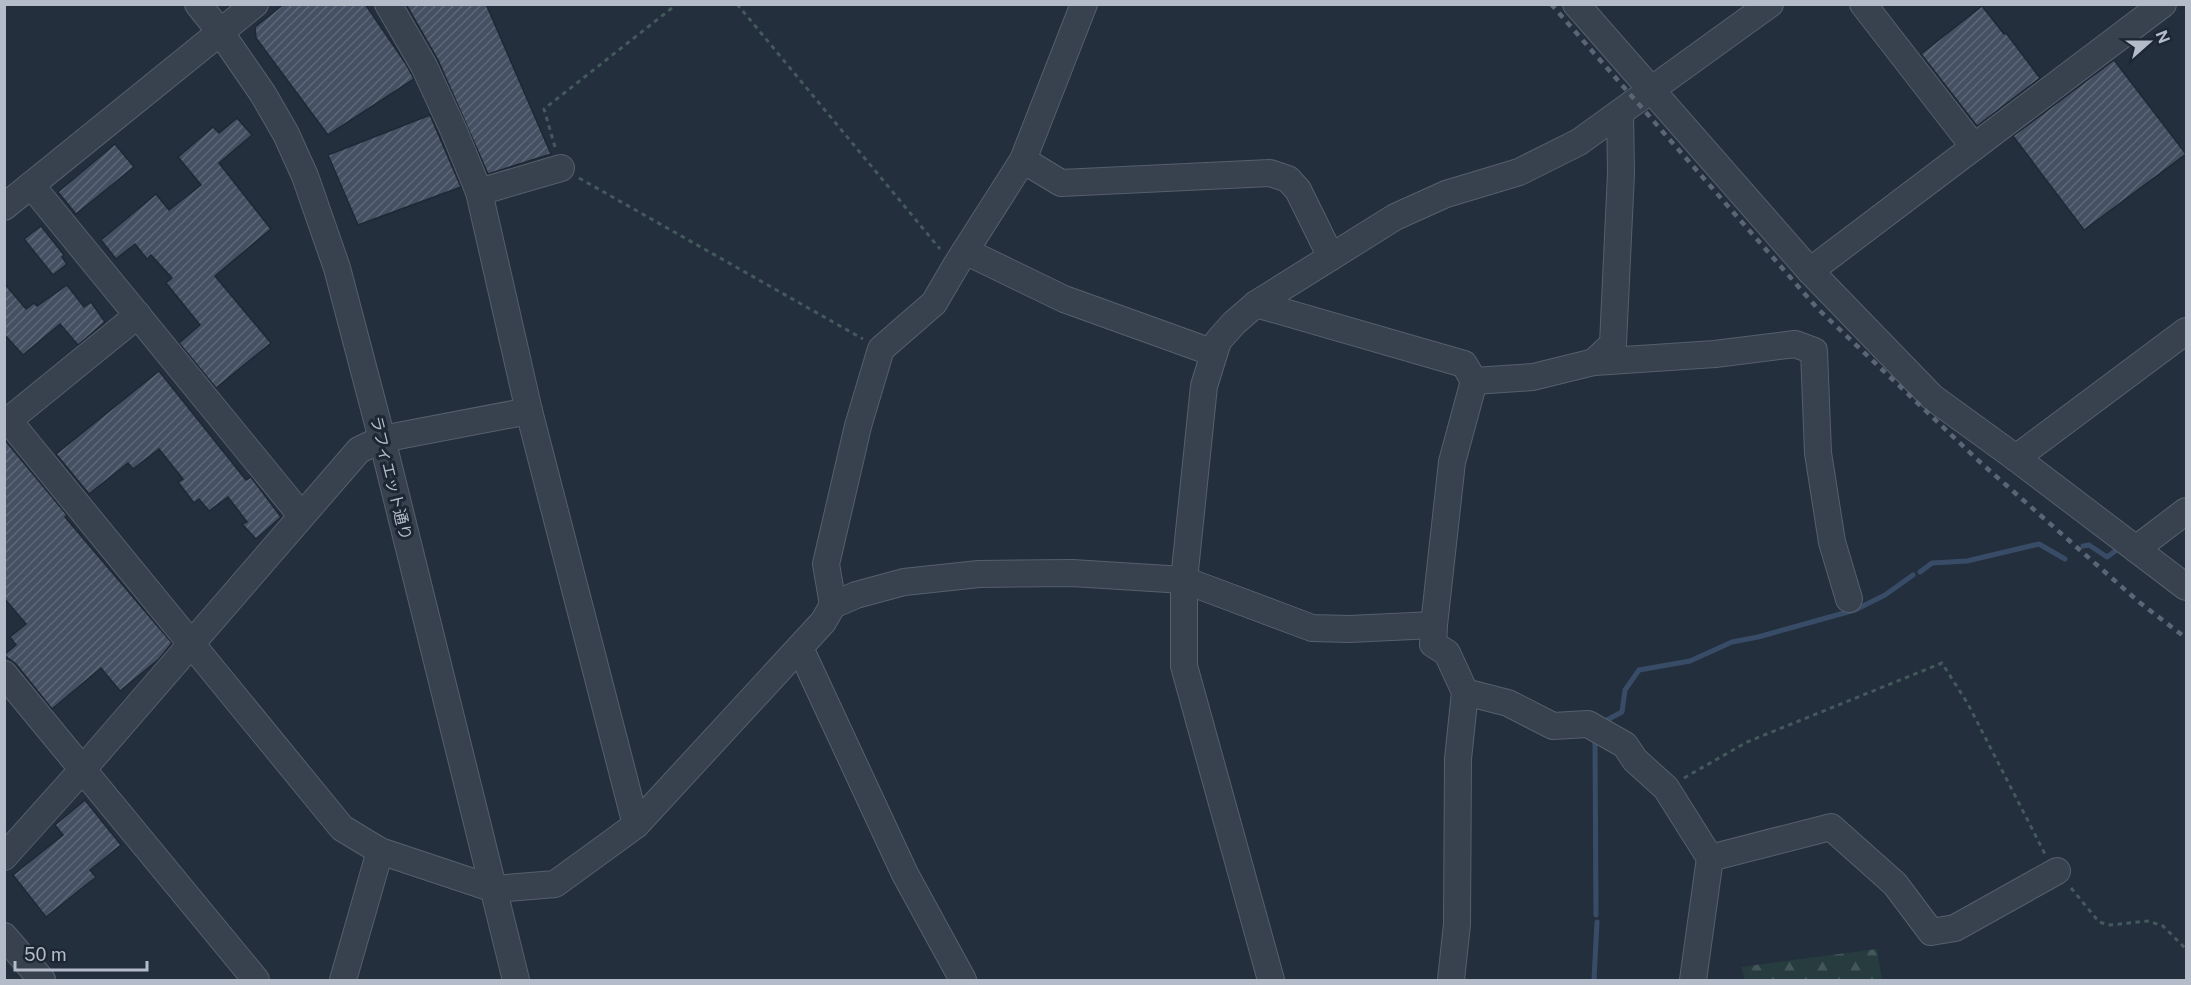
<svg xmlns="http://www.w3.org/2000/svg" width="2191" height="985" viewBox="0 0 2191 985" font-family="'Public Sans','Noto Sans JP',sans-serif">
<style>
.forest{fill:url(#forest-firs)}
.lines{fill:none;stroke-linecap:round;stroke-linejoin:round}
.stream{stroke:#394c67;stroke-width:5}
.building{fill:url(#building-hatch);stroke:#1f2835;stroke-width:1.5}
.minor-casing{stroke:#565f6c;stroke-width:28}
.path{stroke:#44595c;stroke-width:3;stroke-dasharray:4.5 4.5;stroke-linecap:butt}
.minor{stroke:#38414e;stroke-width:26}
.rail{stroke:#5a6575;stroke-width:4.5;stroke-dasharray:6 6;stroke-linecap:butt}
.labels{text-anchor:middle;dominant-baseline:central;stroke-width:6;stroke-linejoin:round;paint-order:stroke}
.street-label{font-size:16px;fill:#b4bcc9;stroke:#1d2633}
</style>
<defs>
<pattern id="forest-firs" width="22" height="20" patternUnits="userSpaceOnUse" patternTransform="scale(1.5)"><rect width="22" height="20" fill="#263c3f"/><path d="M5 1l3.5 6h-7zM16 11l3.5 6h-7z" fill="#435659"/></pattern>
<pattern id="building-hatch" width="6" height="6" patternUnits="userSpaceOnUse" patternTransform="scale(1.5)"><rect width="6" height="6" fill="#455162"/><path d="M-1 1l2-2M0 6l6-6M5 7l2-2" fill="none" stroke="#5d6877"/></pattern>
</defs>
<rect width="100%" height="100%" fill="#242f3e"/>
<path class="forest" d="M1877 949 1882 980H1745L1741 967Z"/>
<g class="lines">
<g class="stream">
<path d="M2083 546 2089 545 2107 557 2118 549"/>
<path d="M1920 572 1932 563 1967 561 2039 544 2065 559"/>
<path d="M1603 722 1622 712 1625 690 1639 670 1690 661 1732 642 1758 637 1855 610 1885 595 1913 575"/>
<path d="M1595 738 1596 915"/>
<path d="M1594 980 1597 922"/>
</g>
</g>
<g class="building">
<path d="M284 4H365L406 64 414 79 328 135 256 38 255 27Z"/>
<path d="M406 4H486L551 154 488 174 438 60Z"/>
<path d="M1982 6 2004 34 2006 33 2040 78 1977 126 1921 54Z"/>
<path d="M2114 60 2186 154 2084 230 2013 136Z"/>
<path d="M430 115 461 187 358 225 328 155Z"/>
<path d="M237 118 252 135 219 163 271 229 215 276 271 343 216 388 179 343 200 325 166 283 172 278 151 255 147 259 135 244 116 259 101 240 156 194 169 210 201 185 178 157 213 127 219 133Z"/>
<path d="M115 144 134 167 76 214 58 192Z"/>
<path d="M41 226 64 255 62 257 67 264 53 275 24 239Z"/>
<path d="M4 283 26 309 34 303 37 306 67 285 84 307 91 302 105 322 78 345 60 324 23 355 4 334Z"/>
<path d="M159 371 246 480 251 477 281 517 256 539 242 524 247 522 228 497 209 511 199 499 194 503 178 482 183 479 159 449 133 469 128 463 89 494 56 454Z"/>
<path d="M4 439 67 515 65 517 172 643 159 659 120 691 101 668 52 709 16 664 4 655 16 645 10 637 26 624 4 598Z"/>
<path d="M85 800 121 845 90 870 96 877 46 917 13 875 63 835 55 825Z"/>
</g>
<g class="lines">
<defs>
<g id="minor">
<path d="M198 4 221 33 263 94 286 134 305 176 337 268 382 439 516 980"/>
<path d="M388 4 424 66 454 131 479 192 529 411 636 825"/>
<path d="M1576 4 1810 271 1932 397 2016 458 2186 587"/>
<path d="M1863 4 1974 147"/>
<path d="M1023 160 1061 183 1270 173 1288 179 1298 190 1331 257"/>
<path d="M31 185 301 515"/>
<path d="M479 192 561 168"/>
<path d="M4 207 255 4"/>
<path d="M965 251 1064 299 1214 353"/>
<path d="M1810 271 2163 4"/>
<path d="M1256 304 1464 364 1474 381 1452 462 1434 625 1433 644 1447 653 1465 692 1458 759 1457 924 1451 980"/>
<path d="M1594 362 1613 344 1621 173 1620 113"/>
<path d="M1474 381 1533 377 1594 362 1715 354 1795 344 1814 351 1818 453 1832 542 1849 599"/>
<path d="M9 421 342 828 380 851 494 889 555 884 636 825 823 622 833 605 826 564 858 426 881 349 934 303 955 267 1023 160 1084 4"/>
<path d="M4 424 138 315"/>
<path d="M2016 458 2186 331"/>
<path d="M2136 549 2186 511"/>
<path d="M833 605 856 595 904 582 979 574 1072 573 1184 580 1312 628 1349 629 1434 625"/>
<path d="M800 648 905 874 963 980"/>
<path d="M4 674 256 980"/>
<path d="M1465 692 1508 703 1553 726 1588 724 1625 745 1635 760 1666 788 1710 858 1693 980"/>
<path d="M4 857 83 769 359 450 382 439 529 411"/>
<path d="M1710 858 1831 827 1895 884 1931 932 1955 928 2057 871"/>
<path d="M4 936 42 980"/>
<path d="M343 980 380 851"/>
<path d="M1271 980 1184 666V580L1204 386 1218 341 1234 323 1256 304 1395 217 1446 194 1519 172 1579 142 1770 4"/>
</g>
</defs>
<use href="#minor" class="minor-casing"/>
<g class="path">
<path d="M737 4 940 249"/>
<path d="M555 147 544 109 677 4"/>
<path d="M579 178 863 339"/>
<path d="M1684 778 1747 742 1942 663 1968 704 2045 854"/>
<path d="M2071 888 2099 922 2110 925 2148 921 2163 926 2186 949"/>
</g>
<use href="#minor" class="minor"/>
<path class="rail" d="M1551 4 1818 309 1981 463 2139 602 2186 638"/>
</g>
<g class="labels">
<g class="street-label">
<text transform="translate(391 478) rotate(76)">ラフィエット通り</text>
</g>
</g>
<rect width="2191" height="985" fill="none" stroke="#b4bcc9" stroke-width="12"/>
<g transform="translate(2149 42) rotate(69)" stroke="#1d2633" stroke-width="4.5" paint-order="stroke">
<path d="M0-4.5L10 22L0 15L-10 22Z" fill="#b4bcc9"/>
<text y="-9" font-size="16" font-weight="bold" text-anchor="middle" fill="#b4bcc9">N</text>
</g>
<path d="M15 961v9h132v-9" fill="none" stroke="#b4bcc9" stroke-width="3"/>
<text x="24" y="961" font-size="18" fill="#b4bcc9" stroke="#1d2633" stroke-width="4.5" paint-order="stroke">50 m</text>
</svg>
